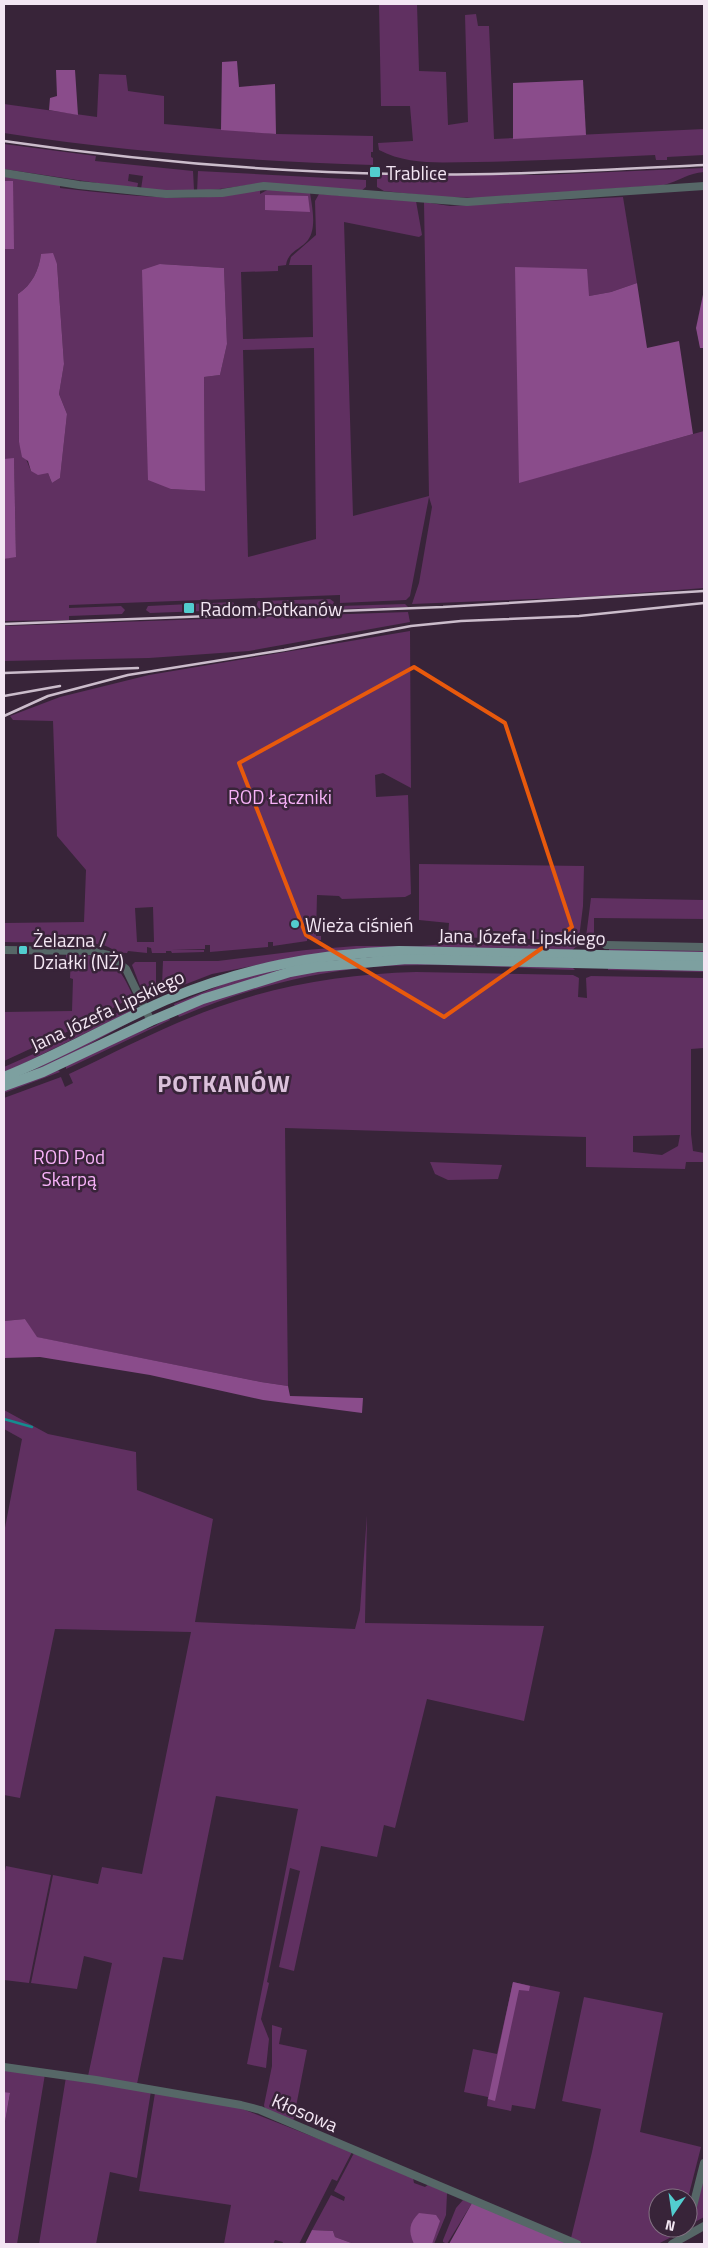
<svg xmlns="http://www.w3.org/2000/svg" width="708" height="2248" viewBox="0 0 708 2248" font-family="'Titillium Web',sans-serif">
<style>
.green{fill:#603061;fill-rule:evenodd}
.forest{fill:#8a4c8b}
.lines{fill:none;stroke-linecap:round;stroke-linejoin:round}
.stream{stroke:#148c8f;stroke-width:2.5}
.minor{stroke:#566767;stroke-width:8}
.major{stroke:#7da0a0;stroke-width:10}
.rail{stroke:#cbbccb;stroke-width:2.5}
.marked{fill:none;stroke:#e8590c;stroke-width:4;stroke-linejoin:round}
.poi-dot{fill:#52cdcf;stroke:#382439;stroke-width:2}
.labels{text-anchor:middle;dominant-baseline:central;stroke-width:5;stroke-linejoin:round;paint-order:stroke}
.poi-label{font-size:19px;fill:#f3e6f3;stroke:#382439;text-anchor:start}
.park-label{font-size:19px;fill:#f7b2f8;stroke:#382439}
.street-label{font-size:19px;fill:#f3e6f3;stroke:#382439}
.district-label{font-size:24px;font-weight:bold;letter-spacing:1px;fill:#dbc1db;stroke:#382439}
</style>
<rect width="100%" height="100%" fill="#382439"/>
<g class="green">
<path d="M379 4H417L419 71 446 72 448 125 468 122 465 15 476 14 478 26H489L494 139 704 129V155L667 157V160H656L655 155C595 158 536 161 476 162 443 162 409 166 379 150L378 143 413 141 410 106H381Z"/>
<path d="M99 74 126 75 128 91 164 96V124L276 134 373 136V152H371V157L373 158V165C250 161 126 152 4 133V104L97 117Z"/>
<path d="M4 144 96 156 95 161 193 171 194 190 193 192 141 189 143 176 129 174 128 181 138 183 137 189 4 169Z"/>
<path d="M704 168V172C688 173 679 181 664 185L481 198 439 197 384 191 377 187V175H541Z"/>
<path d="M198 171 366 180V187L361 191 264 183 197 192Z"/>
<path d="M4 176 60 185V188C114 194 168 201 222 196 234 195 247 191 260 189V194L269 189 310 193C312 206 317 228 308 240 300 250 288 251 286 265L278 266V271L241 272 243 339 313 337 312 265H289L291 257 316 235 315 201 319 194 416 201 422 235 419 237 344 222 353 516 429 496 424 202 450 206 623 197 637 283 611 292 589 296 553 473 704 431V588L585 597 412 604 419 583 432 507 429 497 410 596 406 600 340 603V595L69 605V608L121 606 125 610 122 614 69 616V620L4 621V559L16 556 14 459H4V249H13V181H4ZM41 254 57 264 64 364 59 394 67 414 60 478 52 483 48 473 31 471 19 442 18 294C32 285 39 270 41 254ZM160 264 224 268 227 344 220 375 204 377 205 491 171 489ZM314 348 316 539 248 557 243 350Z"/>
<path d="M330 599 334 602 332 606 260 609 256 606 258 601Z"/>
<path d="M233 602 236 607 232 610 150 613 146 610 148 606Z"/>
<path d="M405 604 408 607 341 609 340 606Z"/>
<path d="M408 612 410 622 249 651 149 658 4 661V626Z"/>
<path d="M410 631 411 788 383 773 375 775 376 797 408 795 411 894 405 897 342 899 339 896 317 895 316 936H321V940L307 939V941L273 946V942H268V947L210 952V945H205V949H172L204 950V952L172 953 171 951H166V953H152L151 948 147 947V953L128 951 127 953C116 953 108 945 98 944 67 941 35 943 4 942V923L84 922 86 870 57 836 53 721 13 720 10 716 60 697 149 675ZM153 907 154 942H137L135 908Z"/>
<path d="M419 864 584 866 583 906 579 938 564 940 448 937 449 923 419 920Z"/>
<path d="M591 898 704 900V919L594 918V937H586Z"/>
<path d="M458 943 577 946 571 951 282 960 212 974 168 991 162 985 163 961H218L306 950 356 946H421Z"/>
<path d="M609 947 704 950V955L609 952Z"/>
<path d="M66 954C107 955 116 958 133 996L95 1019 4 1061V1012L72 1011 73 979 70 978 71 959 66 958Z"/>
<path d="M135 962H156V985L142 991 132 965Z"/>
<path d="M388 963 573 968 575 970C507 968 430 961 362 968 298 975 238 992 179 1017L177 1013 209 1001 294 974Z"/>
<path d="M289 967 175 1007 174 1004 251 973Z"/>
<path d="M608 967 704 969V972L608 970Z"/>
<path d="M416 972 573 975 579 978 578 997 587 998 586 978 591 976 704 978V1048L691 1049V1134L693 1151 704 1153V1162H686L685 1169 586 1167V1137L285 1128 288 1386 261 1382 36 1337 25 1319 4 1321V1098L61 1077 65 1087 73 1083 69 1074C118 1051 167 1025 218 1007 282 984 348 974 416 972ZM680 1135 678 1146 662 1155 633 1152V1136Z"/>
<path d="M134 1004 129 1012 4 1073V1067L56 1044Z"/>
<path d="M169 1017 170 1020 66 1069V1066L140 1030C152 1029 159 1023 169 1017Z"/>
<path d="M135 1019 65 1058 23 1075Z"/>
<path d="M58 1070 60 1072 4 1093V1088Z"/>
<path d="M430 1162 502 1165 498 1179 448 1180 435 1174Z"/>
<path d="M4 1410 48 1434 136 1452 137 1490 213 1519 195 1622 355 1629 360 1610 367 1515 365 1623 544 1626 524 1721 427 1699 395 1828 384 1825 377 1857 321 1846 294 1971 279 1967 300 1871 290 1868 267 1982 269 1983 261 2019 269 2039 266 2068 247 2064 298 1809 216 1796 183 1960 163 1957 137 2084 88 2076 112 1963 84 1956 77 1989 31 1983 53 1875 98 1884 102 1867 142 1874 191 1632 55 1629 20 1798 4 1795V1533L22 1439 4 1429Z"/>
<path d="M6 1866 51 1875 29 1983 4 1980V1877Z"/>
<path d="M513 1982 560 1992 535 2109 512 2105 511 2111 487 2106 488 2097 464 2092 473 2049 497 2054Z"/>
<path d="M584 1997 663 2013 640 2132 701 2147 688 2198H658V2228H680L677 2234 658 2244H584L571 2238 592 2152 601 2109 562 2101Z"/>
<path d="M272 2025 282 2028 279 2044 307 2050 293 2122 265 2109 264 2105 272 2066Z"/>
<path d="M4 2069 45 2074 17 2244H4V2128L10 2094 4 2092Z"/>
<path d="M66 2077 151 2091 137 2178 110 2172 96 2244H39Z"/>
<path d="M155 2093 240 2108 352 2152 337 2181 332 2179 299 2244H282L283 2242 275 2240 273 2244H224L231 2205 139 2191Z"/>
<path d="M354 2153 413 2178 414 2183 425 2187 429 2184 447 2193 446 2215 434 2244H354L335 2237 333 2231 312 2230 331 2195 344 2201 345 2197 334 2191Z"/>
<path d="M704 2177V2217L695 2222 693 2219Z"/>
<path d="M463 2200 472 2203 447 2244 443 2242V2240L456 2208Z"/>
</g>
<g class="forest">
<path d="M237 61 239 87 275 84 276 134 221 130 222 62Z"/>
<path d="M56 70H75L78 115 49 110 50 98 57 96Z"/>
<path d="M583 80 586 135 513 139V83Z"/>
<path d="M4 181H13L14 249H4Z"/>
<path d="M265 195 308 196 310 212 265 210Z"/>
<path d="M53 253 57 264 64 364 59 394 67 414 60 478 52 483 48 473 38 475 31 471 28 461 22 457 19 442 18 294C32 285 39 270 41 254Z"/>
<path d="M160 264 224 268 227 344 220 375 204 377 205 491 171 489 148 480 142 270Z"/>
<path d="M515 267 587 269 589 296 611 292 637 283 647 348 679 341 693 434 519 483Z"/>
<path d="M704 290V348H700L696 328Z"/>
<path d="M14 458 16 557 4 559V459Z"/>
<path d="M25 1319 37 1337 261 1382 288 1386 290 1396 363 1398 362 1413 263 1400 150 1375 40 1357 4 1358V1321Z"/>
<path d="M513 1982 530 1986 529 1991 519 1990 495 2101 488 2099Z"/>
<path d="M4 2092 10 2093 4 2128Z"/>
<path d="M472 2203 569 2244H449Z"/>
<path d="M419 2213 436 2215 440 2221 432 2244H414C408 2231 409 2223 419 2213Z"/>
<path d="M312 2230 333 2231 335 2237 354 2244H305Z"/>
</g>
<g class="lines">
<path class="stream" d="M4 1419 32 1427"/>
<g class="minor">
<path d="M4 173 79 185 166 194 222 193 264 186 467 202 704 186"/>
<path d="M606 945 704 947"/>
<path d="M4 950 91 951 108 955 126 969 151 1021"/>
<path d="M4 2067 96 2080 241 2105 260 2110 577 2244"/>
<path d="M688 2226 704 2163"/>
<path d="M672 2244 704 2226"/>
</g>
<g class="major">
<path d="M4 1077C59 1055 111 1024 166 1000 242 968 316 954 399 951L704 957"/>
<path d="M4 1086 43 1072 151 1021 203 999 290 972 317 967 407 959 704 966"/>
</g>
<g class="rail">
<path d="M4 141C134 160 266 172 399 174 501 176 602 170 704 165"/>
<path d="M4 624 443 607 704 591"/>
<path d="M4 673 138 668"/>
<path d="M4 696 60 686"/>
<path d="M4 716 48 696 128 675 284 650 411 626 461 621 579 616 704 603"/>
</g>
</g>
<path class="marked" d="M414 667 505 723 572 927 444 1017 306 935 239 763Z"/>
<g class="poi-dot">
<rect x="369" y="166" width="12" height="12" rx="2.5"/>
<rect x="183" y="602" width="12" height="12" rx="2.5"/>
<circle cx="295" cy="924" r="5"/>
<rect x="18" y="945" width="10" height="10" rx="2.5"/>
</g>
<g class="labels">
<g class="poi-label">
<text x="386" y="172">Trablice</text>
<text x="200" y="608">Radom Potkanów</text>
<text x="305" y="924">Wieża ciśnień</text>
<text x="33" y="939">Żelazna /<tspan x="33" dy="22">Działki (NŻ)</tspan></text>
</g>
<g class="park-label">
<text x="280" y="796">ROD Łączniki</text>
<text x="69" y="1156">ROD Pod<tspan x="69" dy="22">Skarpą</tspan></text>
</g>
<g class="street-label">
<text transform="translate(522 936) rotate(1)">Jana Józefa Lipskiego</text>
<text transform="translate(107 1010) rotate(-25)">Jana Józefa Lipskiego</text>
<text transform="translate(305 2112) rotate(23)">Kłosowa</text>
</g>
<g class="district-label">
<text x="224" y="1083">POTKANÓW</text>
</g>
</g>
<rect width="708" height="2248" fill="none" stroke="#f3e6f3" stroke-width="10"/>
<g transform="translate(673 2213) rotate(193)"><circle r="24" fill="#382439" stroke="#837283"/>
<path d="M0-4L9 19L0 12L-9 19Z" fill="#52cdcf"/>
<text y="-8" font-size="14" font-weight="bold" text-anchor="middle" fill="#f3e6f3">N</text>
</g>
</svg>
